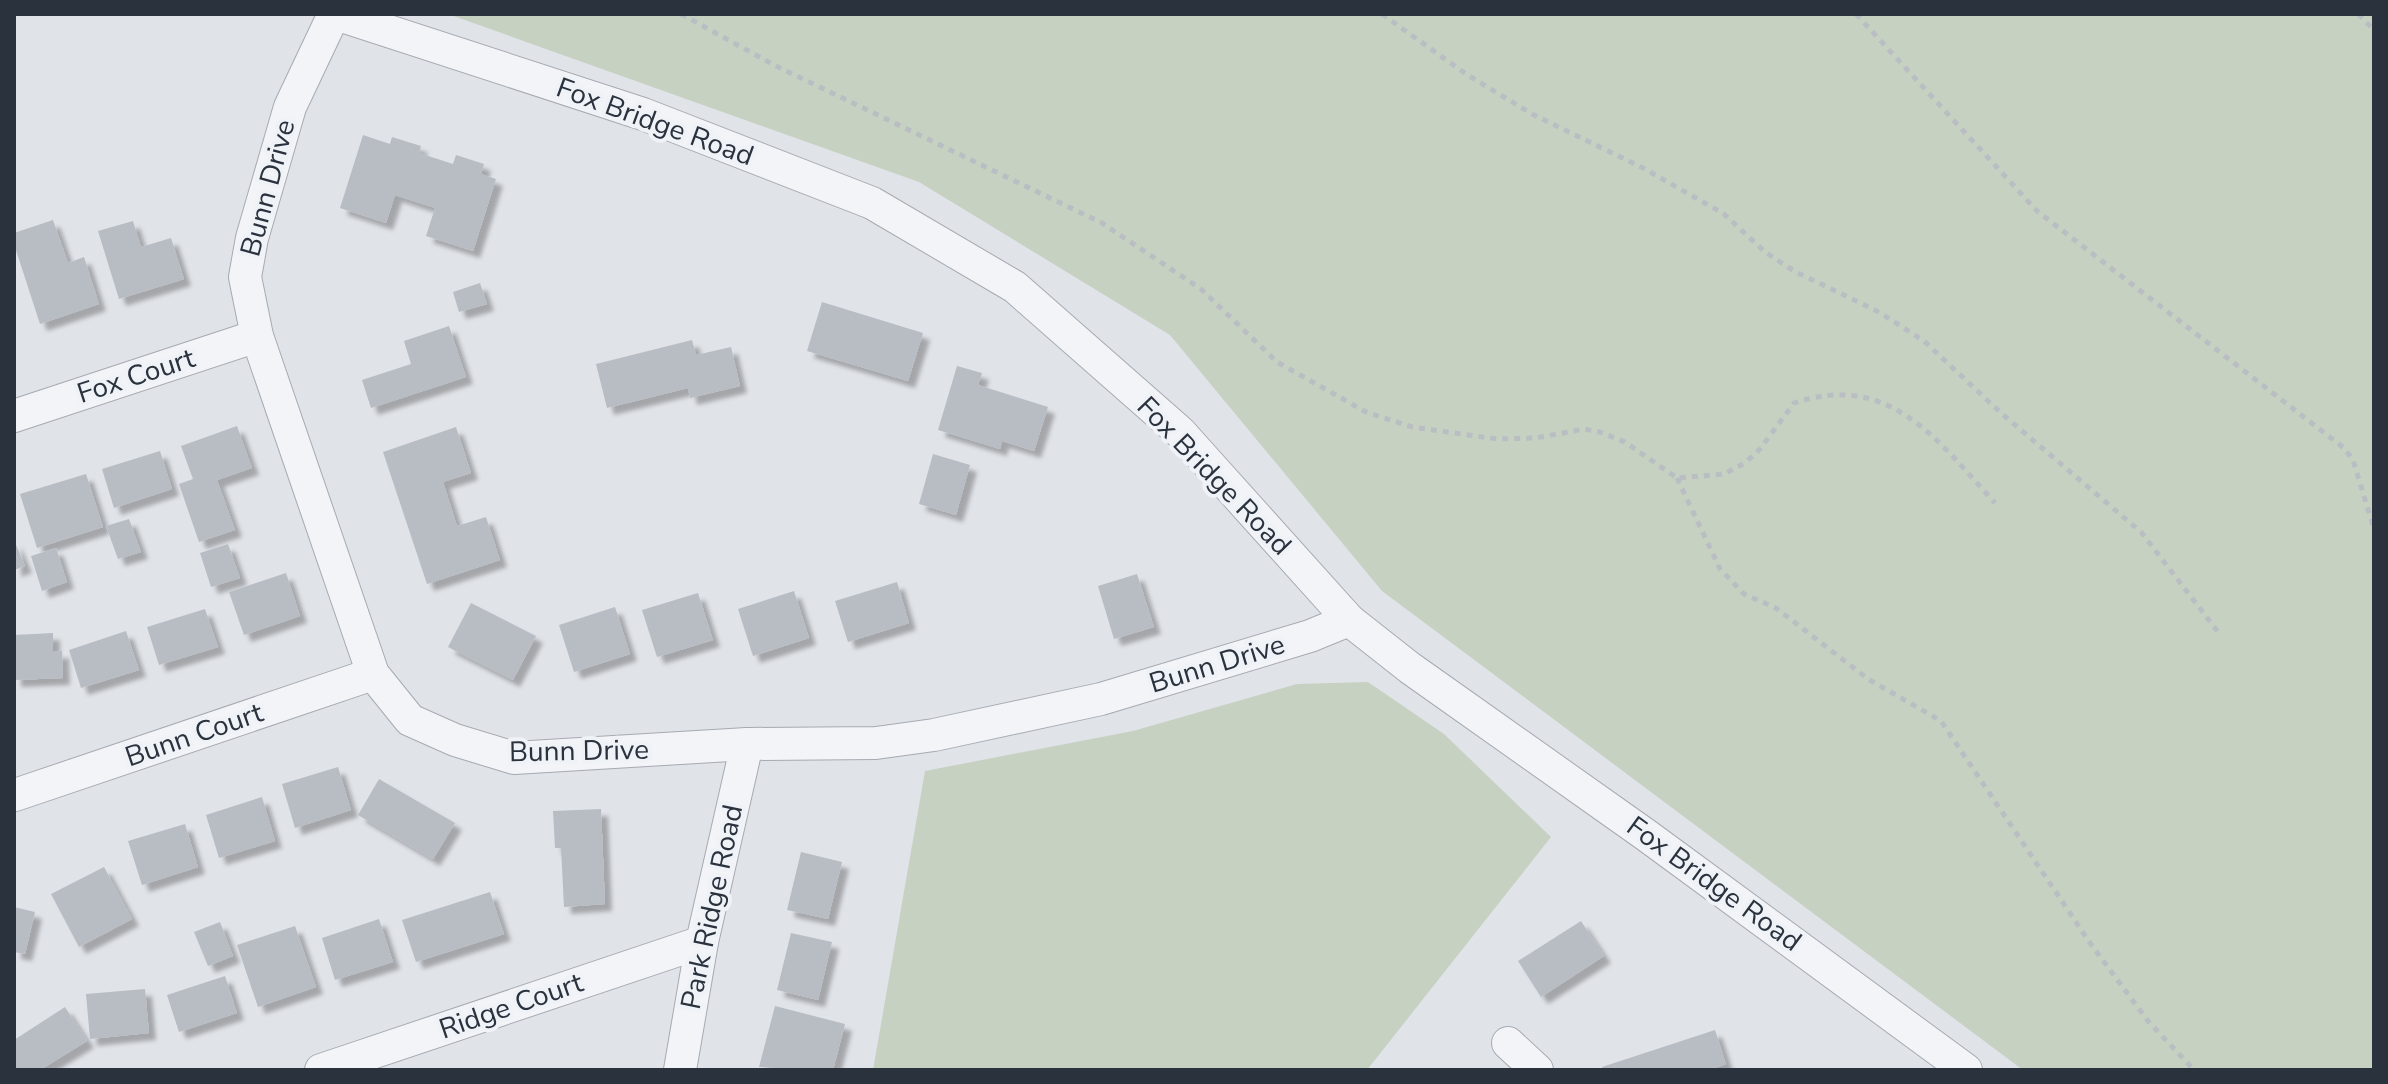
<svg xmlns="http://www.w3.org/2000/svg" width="2388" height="1084" viewBox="0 0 2388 1084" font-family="'Nunito Sans',sans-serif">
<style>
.green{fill:#c6d1c2}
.building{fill:#b8bdc4;filter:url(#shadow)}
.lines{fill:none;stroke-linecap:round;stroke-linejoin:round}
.street-casing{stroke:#a6aab2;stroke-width:34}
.path{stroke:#babec3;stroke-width:5;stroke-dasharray:6 6;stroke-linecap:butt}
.street{stroke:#f2f4f7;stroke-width:32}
.labels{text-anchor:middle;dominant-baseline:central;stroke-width:8;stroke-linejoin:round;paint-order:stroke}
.street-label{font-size:28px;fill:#2a323e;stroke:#eff2f6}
</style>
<defs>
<filter id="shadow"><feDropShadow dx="7" dy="7" stdDeviation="2" flood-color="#0004"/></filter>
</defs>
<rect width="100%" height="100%" fill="#e0e3e8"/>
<g class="green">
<path d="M448 14H2374V1070H2023L1382 591 1170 335 919 182Z"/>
<path d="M1368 682 1444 734 1551 837 1367 1070H873L925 771 1133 731 1297 684Z"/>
</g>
<g class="building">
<path d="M363 135 390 144 392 137 421 146 419 153 453 164 456 155 484 164 481 174 496 179 473 251 426 236 435 208 395 195 386 223 340 208Z"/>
<path d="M53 220 68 263 84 257 99 304 40 324 14 244V233Z"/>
<path d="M133 221 141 247 171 238 184 279 119 299 98 231Z"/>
<path d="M480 283 487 304 459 312 453 292Z"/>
<path d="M822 302 923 333 908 381 807 351Z"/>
<path d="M449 326 466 377 371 408 362 380 411 364 404 341Z"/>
<path d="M692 340 696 355 731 347 740 386 690 398 688 388 607 408 596 364Z"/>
<path d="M957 366 982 373 978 385 1048 407 1034 451 1002 441 1000 449 938 430Z"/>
<path d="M237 426 252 468 217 480 235 530 199 542 179 484 193 479 181 446Z"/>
<path d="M456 427 471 473 443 482 457 526 486 517 500 560 427 584 383 452Z"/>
<path d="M160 451 172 489 114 508 102 469Z"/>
<path d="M933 454 970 465 956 515 919 504Z"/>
<path d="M86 474 103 527 37 548 20 494Z"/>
<path d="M129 519 141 552 118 559 106 526Z"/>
<path d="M14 540 25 566 14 570Z"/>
<path d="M228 544 240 578 211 587 200 553Z"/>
<path d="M56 548 67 582 42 591 31 556Z"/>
<path d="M286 573 300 616 244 635 229 592Z"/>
<path d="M1137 574 1154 627 1114 639 1098 586Z"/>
<path d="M897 582 909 623 848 642 835 601Z"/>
<path d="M794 591 809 638 753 656 738 609Z"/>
<path d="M698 593 713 640 657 657 642 610Z"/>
<path d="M471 603 536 636 513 680 448 647Z"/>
<path d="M615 607 630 654 574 672 559 625Z"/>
<path d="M205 609 218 647 159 665 147 627Z"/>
<path d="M126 631 139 670 81 688 69 650Z"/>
<path d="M53 633V652L62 651 63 678 14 680V635Z"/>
<path d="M338 767 351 810 295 828 282 784Z"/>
<path d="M379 779 455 823 433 859 358 815Z"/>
<path d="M262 797 275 841 219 858 206 815Z"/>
<path d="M601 809 605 904 564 907 561 848H555L553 811Z"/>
<path d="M185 824 198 867 142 885 128 841Z"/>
<path d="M801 852 842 862 828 919 787 910Z"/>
<path d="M104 867 132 919 79 947 51 894Z"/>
<path d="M490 892 504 934 416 962 402 920Z"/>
<path d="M14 907 35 912 25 954 14 952Z"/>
<path d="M379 919 393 962 335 980 322 938Z"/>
<path d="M1581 921 1604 956 1541 997 1518 961Z"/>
<path d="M220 922 233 956 208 966 194 932Z"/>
<path d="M295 926 316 987 258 1007 237 945Z"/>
<path d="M791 933 832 942 818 1000 777 990Z"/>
<path d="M225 976 237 1013 179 1032 167 995Z"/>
<path d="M145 989 149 1033 90 1039 86 994Z"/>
<path d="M775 1006 845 1024 833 1070 759 1067Z"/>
<path d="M65 1007 87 1041 40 1070H15L14 1040Z"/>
<path d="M1715 1030 1726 1064 1709 1070H1603L1602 1067Z"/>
</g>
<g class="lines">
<defs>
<g id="street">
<path d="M334 14 290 107 252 238 245 277 257 336 373 674 410 720 455 740 514 758 747 744 876 743 934 735 1101 699 1310 636 1349 620"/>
<path d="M336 14 643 114 872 203 1015 287 1180 432 1349 620 1410 668 1646 835 1966 1070"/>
<path d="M14 416 257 336"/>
<path d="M15 795 373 674"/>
<path d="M1508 1043 1537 1070"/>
<path d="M321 1070 702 942"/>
<path d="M680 1070 702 942 747 744"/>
</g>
</defs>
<use href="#street" class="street-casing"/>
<g class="path">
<path d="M681 14 774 65 1102 223 1201 289 1277 362 1366 412 1412 427 1497 439 1536 438 1584 429 1600 432 1625 442 1677 478 1724 474 1745 463 1760 449 1794 403C1890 371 1937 440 1995 503"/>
<path d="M1382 14 1466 74 1532 114 1643 168 1724 214 1765 252 1794 271 1877 311 1924 341 2001 413 2141 532 2218 632"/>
<path d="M1856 14 2037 211 2344 448 2353 460 2374 529"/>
<path d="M2358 14 2374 30"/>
<path d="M1677 478 1720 569 1744 594 1776 608 1868 679 1941 721 2090 943 2148 1021 2194 1070"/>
</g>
<use href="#street" class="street"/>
</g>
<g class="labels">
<g class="street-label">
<text transform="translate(655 122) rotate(20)">Fox Bridge Road</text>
<text transform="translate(268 188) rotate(-75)">Bunn Drive</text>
<text transform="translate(136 376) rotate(-18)">Fox Court</text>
<text transform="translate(1214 476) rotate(46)">Fox Bridge Road</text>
<text transform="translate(1217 664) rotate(-17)">Bunn Drive</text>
<text transform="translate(194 735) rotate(-19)">Bunn Court</text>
<text transform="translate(579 751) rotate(-1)">Bunn Drive</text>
<text transform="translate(1714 884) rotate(36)">Fox Bridge Road</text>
<text transform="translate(712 907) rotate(-78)">Park Ridge Road</text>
<text transform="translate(511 1006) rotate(-19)">Ridge Court</text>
</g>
</g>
<rect width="2388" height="1084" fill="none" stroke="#2a323e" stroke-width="32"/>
</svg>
